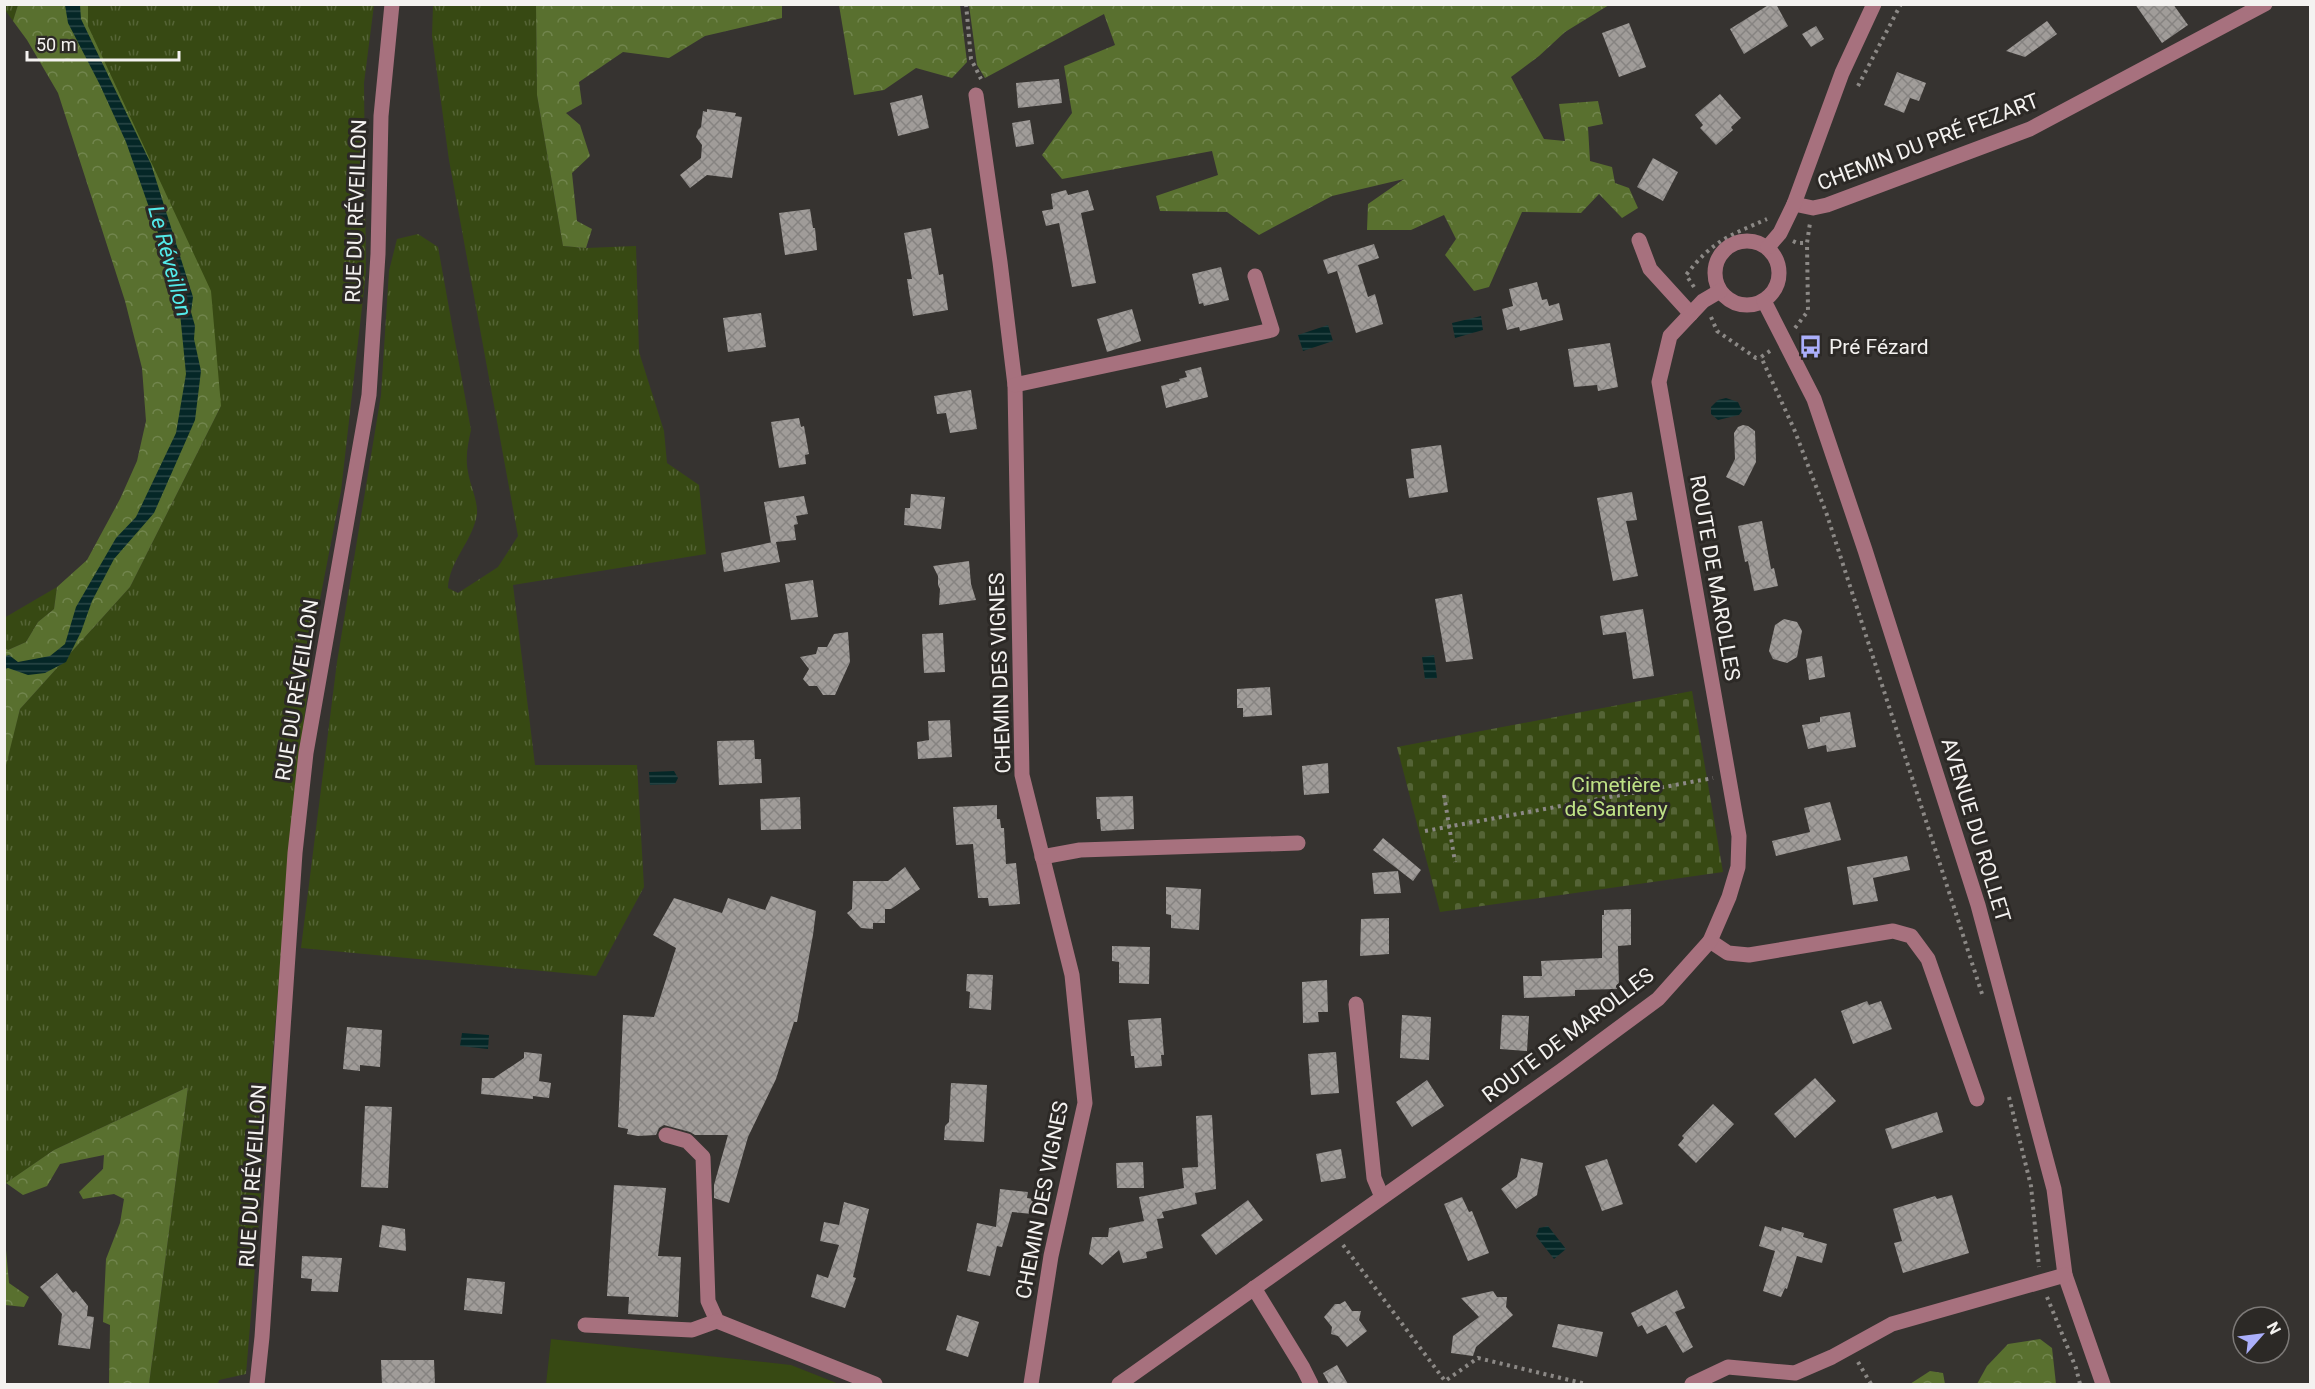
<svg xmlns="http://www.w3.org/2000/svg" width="2315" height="1389" viewBox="0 0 2315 1389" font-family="Roboto,sans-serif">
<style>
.grass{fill:url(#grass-tufts)}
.forest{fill:url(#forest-crowns)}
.cemetery{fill:url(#cemetery-stones)}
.green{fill:#374913}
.water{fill:url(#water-rules)}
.building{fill:url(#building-cross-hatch)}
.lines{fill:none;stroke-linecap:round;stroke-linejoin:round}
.path{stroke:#8c8986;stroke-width:4;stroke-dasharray:3 4.5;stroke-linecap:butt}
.minor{stroke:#a7717e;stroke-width:15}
.labels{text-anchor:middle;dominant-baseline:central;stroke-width:6;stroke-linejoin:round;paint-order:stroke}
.street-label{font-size:21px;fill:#f4f2f0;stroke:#2c2926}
.poi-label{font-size:21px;fill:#f4f2f0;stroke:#2c2926;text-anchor:start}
.park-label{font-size:21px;fill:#bfe286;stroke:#2c2926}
.water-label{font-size:22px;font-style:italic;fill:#53ebeb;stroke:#2c2926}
</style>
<defs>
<pattern id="grass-tufts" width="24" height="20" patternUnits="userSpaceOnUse" patternTransform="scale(1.5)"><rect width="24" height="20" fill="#374913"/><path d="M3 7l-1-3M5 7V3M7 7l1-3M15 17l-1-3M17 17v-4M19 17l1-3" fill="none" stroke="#556436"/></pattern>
<pattern id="forest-crowns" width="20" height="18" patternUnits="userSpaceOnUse" patternTransform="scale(1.5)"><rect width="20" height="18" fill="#59702f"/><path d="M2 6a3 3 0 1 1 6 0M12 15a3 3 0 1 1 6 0" fill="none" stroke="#71854d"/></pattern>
<pattern id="cemetery-stones" width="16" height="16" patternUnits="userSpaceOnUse" patternTransform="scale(1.5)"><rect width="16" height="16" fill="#374913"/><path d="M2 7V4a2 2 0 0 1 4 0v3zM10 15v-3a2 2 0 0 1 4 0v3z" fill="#556436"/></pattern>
<pattern id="water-rules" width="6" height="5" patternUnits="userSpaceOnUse" patternTransform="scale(1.5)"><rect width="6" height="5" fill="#052727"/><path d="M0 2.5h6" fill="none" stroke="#2a4747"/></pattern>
<pattern id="building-cross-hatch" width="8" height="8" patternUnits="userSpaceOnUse" patternTransform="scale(1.5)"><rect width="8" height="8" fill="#a09c99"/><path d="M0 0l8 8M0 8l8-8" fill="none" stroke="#868381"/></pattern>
</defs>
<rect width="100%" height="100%" fill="#363330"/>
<g class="grass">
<path d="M4 5H18L13 21 5 10Z"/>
<path d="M88 5H374L364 83 366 272 341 491 316 620 293 814 246 1374 219 1380 218 1384H149L188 1087 54 1150 5 1184 4 769 20 709 130 587 221 406 88 26Z"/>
<path d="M433 5H536L537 95 563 246 586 248 636 246 639 352 664 431 667 463 699 485 706 554 513 585 535 765H637L644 887 596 976 301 948 337 662 381 395 389 271 397 239 418 234 438 247 471 430C468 444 465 457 468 472 470 485 478 501 477 514 473 541 449 561 448 588L458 593 498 567 518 536 449 160 432 36Z"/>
<path d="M57 587 54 609 38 622 26 642 8 650 5 648 4 618Z"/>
</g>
<g class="forest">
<path d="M18 5H88V26L211 291 221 406 130 587 20 709 5 769V648L8 650 26 642 38 622 54 609 57 587 87 560 120 499 137 461 146 421 142 368 125 301 58 93 27 40 13 21Z"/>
<path d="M536 5H782V18L705 36 669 58 623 52 579 82 582 104 566 113 580 125 590 156 572 173 577 221 592 229 586 248 563 246 537 95Z"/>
<path d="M839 5H960L967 62 952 78 916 68 884 90 854 95Z"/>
<path d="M969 5H1609L1565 32 1539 56 1511 77 1544 139 1565 141 1559 104 1598 101 1603 124 1588 127 1590 161 1612 167 1615 183 1629 188 1638 208 1622 218 1599 194 1581 213 1522 212 1489 287 1474 291 1445 255 1456 239 1444 215 1411 230H1367L1368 204 1404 179 1332 196 1259 235 1227 212 1160 211 1156 196 1218 175 1212 151 1062 179 1042 155 1072 113 1064 66 1115 45 1104 14 985 78 977 65Z"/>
<path d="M188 1087 149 1384H109L110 1325 103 1322 106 1259 120 1223 124 1199 114 1194 83 1199 79 1192 103 1169 104 1155 60 1164 47 1186 23 1195 6 1183 54 1150Z"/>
<path d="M4 1228 9 1283 29 1297 24 1307 5 1305Z"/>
<path d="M2040 1339 2052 1348 2056 1384H1977L1987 1366 2008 1344Z"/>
<path d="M1930 1371 1943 1373 1945 1384H1910Z"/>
</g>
<path class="cemetery" d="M1692 691 1723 872 1440 912 1397 747Z"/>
<path class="green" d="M551 1339 791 1365 839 1384H546Z"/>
<g class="water">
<path d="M65 5H80L81 19 151 164 193 297 191 312 195 326 194 339 201 371 195 420 154 513 114 559 92 601 81 632 66 662 45 673 28 675 8 668 5 669V656L9 655 18 662 50 656 65 644 76 607 116 538 136 517 176 433 186 374 179 303 164 250 126 142 100 85 68 23Z"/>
<path d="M1481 316 1483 330 1455 338 1452 323Z"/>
<path d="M1328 325 1333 341 1303 351 1298 335Z"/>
<path d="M1726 398 1738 402 1742 411 1739 415 1718 420 1711 414V407L1718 400Z"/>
<path d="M1434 655 1437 678 1425 679 1422 657Z"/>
<path d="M674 771 678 778 675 784 650 785 649 772Z"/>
<path d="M462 1033 489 1035 488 1049 460 1046Z"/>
<path d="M1548 1226 1566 1249 1554 1259 1536 1236 1539 1228Z"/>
</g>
<g class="building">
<path d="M1770 4H1776L1788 26 1744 54 1730 29Z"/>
<path d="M2135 4H2173L2188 25 2162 43Z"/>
<path d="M2047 21 2057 34 2025 57 2006 51Z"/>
<path d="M1629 23 1646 67 1619 77 1602 33Z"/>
<path d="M1816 26 1824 39 1811 47 1802 34Z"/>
<path d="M1897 72 1926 83 1919 101 1910 98 1904 113 1884 105Z"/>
<path d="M1059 79 1062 103 1018 108 1016 83Z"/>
<path d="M1720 94 1741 118 1731 127 1733 130 1716 145 1700 128 1703 125 1695 115Z"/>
<path d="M922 95 929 128 898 136 890 103Z"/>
<path d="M707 109 736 113 735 116 742 117 732 178 707 175 690 188 680 175 701 158 702 145 696 137 698 130 701 127 703 111 707 112Z"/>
<path d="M1030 120 1034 144 1016 147 1012 123Z"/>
<path d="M1653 158 1678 172 1663 201 1637 187Z"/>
<path d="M1066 190 1068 195 1088 190 1094 210 1081 213 1096 283 1072 287 1059 223 1046 226 1042 211 1053 209 1051 194Z"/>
<path d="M810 209 813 228H815L817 250 785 255 779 213Z"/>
<path d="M931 228 939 275 943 274 948 310 913 316 907 279H912L904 233Z"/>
<path d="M1374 244 1379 258 1358 265 1368 297 1375 294 1383 324 1356 333 1337 271 1328 274 1323 260Z"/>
<path d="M1221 267 1229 300 1204 306 1203 303 1199 304 1192 274Z"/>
<path d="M1537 282 1542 300 1547 299 1549 306 1559 303 1563 320 1520 331 1519 327 1507 330 1502 309 1513 306 1509 289Z"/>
<path d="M1132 309 1141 341 1107 352 1097 319Z"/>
<path d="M761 313 766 347 728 352 723 318Z"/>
<path d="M1610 343 1618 387 1598 391 1597 385 1574 387 1568 349Z"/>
<path d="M1201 367 1208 397 1166 408 1161 386 1180 381 1179 379 1187 377 1185 371Z"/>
<path d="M971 390 977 429 950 433 946 413 937 414 934 396Z"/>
<path d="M799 418 801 427 804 426 809 454 805 455 806 464 779 468 771 422Z"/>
<path d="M1743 425 1748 426 1755 431 1756 462 1744 486 1726 477 1735 459 1734 433 1738 427Z"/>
<path d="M1441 445 1448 492 1409 498 1406 479 1414 478 1411 449Z"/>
<path d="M1632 492 1637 520 1626 521 1638 576 1613 581 1597 498Z"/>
<path d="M911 494 945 497 941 529 904 525 905 508H910Z"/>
<path d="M804 496 808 514 796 516 798 524 794 525 796 540 776 542 780 562 724 572 721 553 773 542 771 543 764 502Z"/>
<path d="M1762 521 1771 569 1774 568 1778 586 1754 591 1748 561 1745 562 1738 526Z"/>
<path d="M969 561 971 584 976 600 939 605 940 589 938 585V576L933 566Z"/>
<path d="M813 580 818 617 791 620 785 584Z"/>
<path d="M1462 594 1473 659 1446 662 1435 599Z"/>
<path d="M1643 609 1654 676 1633 679 1626 632 1603 635 1600 616Z"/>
<path d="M1784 619 1797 622 1802 631 1797 657 1787 663 1773 659 1769 651 1775 625Z"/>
<path d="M848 632 850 662 835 695H823L817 686H809L803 679 809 669 800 657 816 654 818 647H827L834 634Z"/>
<path d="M943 633 945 672 924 673 922 634Z"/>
<path d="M1822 656 1825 677 1809 680 1806 659Z"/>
<path d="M1270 687 1272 715 1243 717V708H1237V689Z"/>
<path d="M1850 712 1856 747 1827 752 1826 745 1808 749 1802 725 1820 722V717Z"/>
<path d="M950 720 952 757 918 759 917 742 929 740 928 721Z"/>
<path d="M754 740 755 759H761L762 783 719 785 717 741Z"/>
<path d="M1328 763 1329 793 1304 795 1302 766Z"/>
<path d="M1133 796 1134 829 1101 831 1100 819H1097L1096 797Z"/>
<path d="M800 797 801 829 761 830 760 799Z"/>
<path d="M1830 802 1841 840 1776 856 1772 841 1810 832 1804 808Z"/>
<path d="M997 805V819H1000L1001 828H1004L1006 864 1016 863 1020 904 989 906 988 898H978L973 844 956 845 953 807Z"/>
<path d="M1383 838 1421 870 1413 881 1373 850Z"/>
<path d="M1907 856 1910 870 1873 878 1878 901 1853 905 1847 867Z"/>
<path d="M905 867 920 889 891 909H885V923H873V929L861 928 847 913 852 909 853 881H888Z"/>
<path d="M1398 871 1401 893 1374 894 1372 873Z"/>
<path d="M1166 887 1201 889 1199 930 1171 928V915L1166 914Z"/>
<path d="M771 896 816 911 813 935 797 1022H794L776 1079 748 1137 729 1203 714 1198V1185L728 1135H695L690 1132 664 1125 659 1128 656 1135 638 1136 627 1134 628 1129 618 1127 623 1015 654 1017 676 948 653 935 674 898 722 913 728 898 765 910Z"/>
<path d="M1631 909V945L1618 946 1619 989 1575 990V996L1524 998 1523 976H1542L1541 961 1602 958V915H1604V910Z"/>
<path d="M1389 918V954L1360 956 1361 919Z"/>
<path d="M1112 946 1150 947 1149 984 1119 983V962L1112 961Z"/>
<path d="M967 974 993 975 991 1010 969 1008 970 992 966 991Z"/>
<path d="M1327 980 1328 1012H1318L1319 1022 1303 1023 1302 982Z"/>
<path d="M1867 1001 1869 1005 1881 1001 1892 1029 1853 1044 1841 1011Z"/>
<path d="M1402 1015 1431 1017 1429 1060 1400 1058Z"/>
<path d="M1502 1015 1529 1016 1527 1051 1500 1049Z"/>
<path d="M1161 1018 1164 1055H1161L1162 1066 1135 1068 1134 1056H1131L1128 1020Z"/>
<path d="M347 1027 382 1030 380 1067 360 1065V1071L343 1069Z"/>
<path d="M524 1052 542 1054 539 1081 551 1083 549 1098 533 1096V1099L481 1094 482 1078H494L524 1058Z"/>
<path d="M1336 1052 1339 1093 1311 1095 1308 1054Z"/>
<path d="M1815 1078 1836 1101 1795 1138 1774 1114Z"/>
<path d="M1427 1080 1444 1106 1412 1127 1396 1102Z"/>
<path d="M951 1083 987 1085 984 1142 944 1140 945 1126 949 1122Z"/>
<path d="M1713 1104 1734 1124 1696 1163 1678 1145 1684 1138 1682 1136Z"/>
<path d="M365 1106 392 1107 388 1188 361 1187Z"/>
<path d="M1937 1112 1943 1132 1892 1149 1885 1129Z"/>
<path d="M1212 1115 1216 1189 1195 1193 1197 1204 1162 1212 1164 1218 1157 1219 1163 1248 1146 1252 1147 1258 1123 1263 1119 1250 1102 1265 1089 1254 1092 1237H1108L1109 1228 1144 1221 1139 1197 1184 1188 1182 1168 1198 1167 1196 1116Z"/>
<path d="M1341 1149 1346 1178 1321 1182 1316 1154Z"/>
<path d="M1521 1158 1543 1163 1537 1195 1516 1209 1501 1189 1517 1177Z"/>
<path d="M1607 1159 1623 1204 1602 1211 1585 1166Z"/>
<path d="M1143 1162 1144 1188H1117L1116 1163Z"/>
<path d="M614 1185 666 1188 658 1256 681 1257 678 1317 628 1314 629 1297 607 1296Z"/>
<path d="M1000 1189 1028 1192 1027 1198 1034 1199 1033 1214 1012 1212 1002 1247 997 1246 990 1276 967 1271 977 1223 996 1227Z"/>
<path d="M1952 1195 1969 1253 1903 1273 1894 1243 1902 1241 1893 1209 1935 1196 1937 1199Z"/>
<path d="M1462 1197 1469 1212 1472 1211 1489 1253 1468 1261 1444 1204Z"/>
<path d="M1248 1200 1263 1220 1216 1255 1201 1235Z"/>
<path d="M844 1202 869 1209 853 1277 856 1278 845 1308 811 1297 817 1274 828 1278 839 1245 820 1241 824 1222 839 1225Z"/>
<path d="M382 1225 405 1229 406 1251 379 1247Z"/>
<path d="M1765 1226 1781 1231 1782 1227 1804 1233 1803 1237 1827 1244 1822 1263 1797 1256 1787 1289 1785 1288 1781 1297 1763 1291 1775 1251 1759 1246Z"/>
<path d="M302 1256 342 1258 338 1292 311 1291 312 1279 301 1278Z"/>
<path d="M57 1273 73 1293 76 1291 88 1306 87 1316 94 1317 90 1349 58 1345 62 1314 40 1287Z"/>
<path d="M467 1278 505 1282 502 1314 464 1310Z"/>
<path d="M1677 1290 1685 1308 1675 1312 1693 1347 1683 1353 1666 1325 1647 1334 1642 1325 1638 1327 1631 1313Z"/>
<path d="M1493 1291 1497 1297H1507L1506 1307 1513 1315 1476 1347 1473 1356 1451 1353 1453 1336 1479 1317 1461 1298Z"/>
<path d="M1345 1301 1352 1311H1361L1359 1320 1367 1331 1347 1347 1338 1336 1331 1334 1332 1327 1324 1317 1335 1304H1340Z"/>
<path d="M957 1315 979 1322 968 1357 946 1350Z"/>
<path d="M1558 1324 1603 1332 1597 1357 1552 1347Z"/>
<path d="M381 1360H434L435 1384H382Z"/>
<path d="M1337 1365 1348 1384H1329L1323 1373Z"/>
</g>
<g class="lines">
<g class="path">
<path d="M966 4 971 59 981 79"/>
<path d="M1858 86 1901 4"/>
<path d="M1793 241 1797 243H1807"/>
<path d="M1694 287 1686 275C1713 240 1729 236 1767 219"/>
<path d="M1711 317 1717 331 1756 358 1761 357"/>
<path d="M1795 328 1808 311 1807 243 1810 223"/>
<path d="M1770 351 1761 357 1794 429 1827 515 1983 997"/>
<path d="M1444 795 1455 862"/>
<path d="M1425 831 1713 778"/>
<path d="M2009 1097 2031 1186 2039 1267"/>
<path d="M1343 1245 1445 1381 1478 1358 1586 1384"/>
<path d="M2047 1297 2076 1368 2080 1384"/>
<path d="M1858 1362 1871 1384"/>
</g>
<g class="minor">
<path d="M976 95 1000 262 1015 385 1022 775 1072 975 1085 1103 1051 1256 1031 1384"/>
<path d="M1794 204 1813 208 1827 205 2030 129 2265 4"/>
<path d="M1639 240 1650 269 1691 314"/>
<circle cx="1747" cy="273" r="32"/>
<path d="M1768 247 1780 233 1794 204 1842 73 1874 4"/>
<path d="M1764 301 1814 399 1865 550 1978 905 2054 1189 2065 1275 2103 1384"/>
<path d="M1015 385 1272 330 1255 276"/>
<path d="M1042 857 1080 850 1298 843"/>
<path d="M1710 941 1728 953 1749 955 1893 931 1911 936 1928 959 1977 1099"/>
<path d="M1356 1004 1374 1178 1382 1197"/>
<path d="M666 1135 687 1141 703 1157 708 1301 717 1321 875 1384"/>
<path d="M1254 1288 1303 1368 1311 1384"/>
<path d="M585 1325 692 1330 717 1321"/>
<path d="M257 1384 262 1337 295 853 306 753 369 395 378 254 381 116 392 4"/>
<path d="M1119 1384 1562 1070 1658 999 1710 941 1729 897 1738 867 1739 836 1659 382 1670 336 1703 301 1720 291"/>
<path d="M1692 1384 1728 1367 1795 1373 1832 1357 1892 1324 2065 1275"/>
</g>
</g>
<defs>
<symbol id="bus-bare" viewBox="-9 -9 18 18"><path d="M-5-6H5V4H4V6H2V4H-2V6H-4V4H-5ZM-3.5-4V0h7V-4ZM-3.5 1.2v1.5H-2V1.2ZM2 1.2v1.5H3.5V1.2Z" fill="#abaffb" stroke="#2c2926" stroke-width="2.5" paint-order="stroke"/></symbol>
</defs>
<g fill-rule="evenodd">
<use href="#bus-bare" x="1794" y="330" width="33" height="33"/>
</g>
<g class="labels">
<g class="street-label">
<text transform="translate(1928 142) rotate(-21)">CHEMIN DU PRÉ FEZART</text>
<text transform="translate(356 211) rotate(-88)">RUE DU RÉVEILLON</text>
<text transform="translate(1715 578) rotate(80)">ROUTE DE MAROLLES</text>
<text transform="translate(1000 673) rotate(-92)">CHEMIN DES VIGNES</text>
<text transform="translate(297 690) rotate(-81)">RUE DU RÉVEILLON</text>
<text transform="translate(1976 830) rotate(73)">AVENUE DU ROLLET</text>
<text transform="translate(1568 1035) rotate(-37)">ROUTE DE MAROLLES</text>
<text transform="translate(253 1176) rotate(-86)">RUE DU RÉVEILLON</text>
<text transform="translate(1042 1200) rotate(-79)">CHEMIN DES VIGNES</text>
</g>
<g class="poi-label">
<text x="1829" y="347">Pré Fézard</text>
</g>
<g class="park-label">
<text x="1616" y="785">Cimetière<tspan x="1616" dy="24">de Santeny</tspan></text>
</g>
<g class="water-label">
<text transform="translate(170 261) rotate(75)">Le Réveillon</text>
</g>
</g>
<rect width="2315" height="1389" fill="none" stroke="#f4f2f0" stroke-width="12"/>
<g transform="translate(2261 1335) rotate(62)"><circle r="28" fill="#2c2926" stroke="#7c7977" stroke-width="1.5"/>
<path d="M0-4.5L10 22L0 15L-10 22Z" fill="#abaffb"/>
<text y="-9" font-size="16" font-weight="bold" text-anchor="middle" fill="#f4f2f0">N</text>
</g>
<path d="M27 51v9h152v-9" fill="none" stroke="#f4f2f0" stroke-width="3"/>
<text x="36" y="51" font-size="18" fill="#f4f2f0" stroke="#2c2926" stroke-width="4.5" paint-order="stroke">50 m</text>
</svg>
